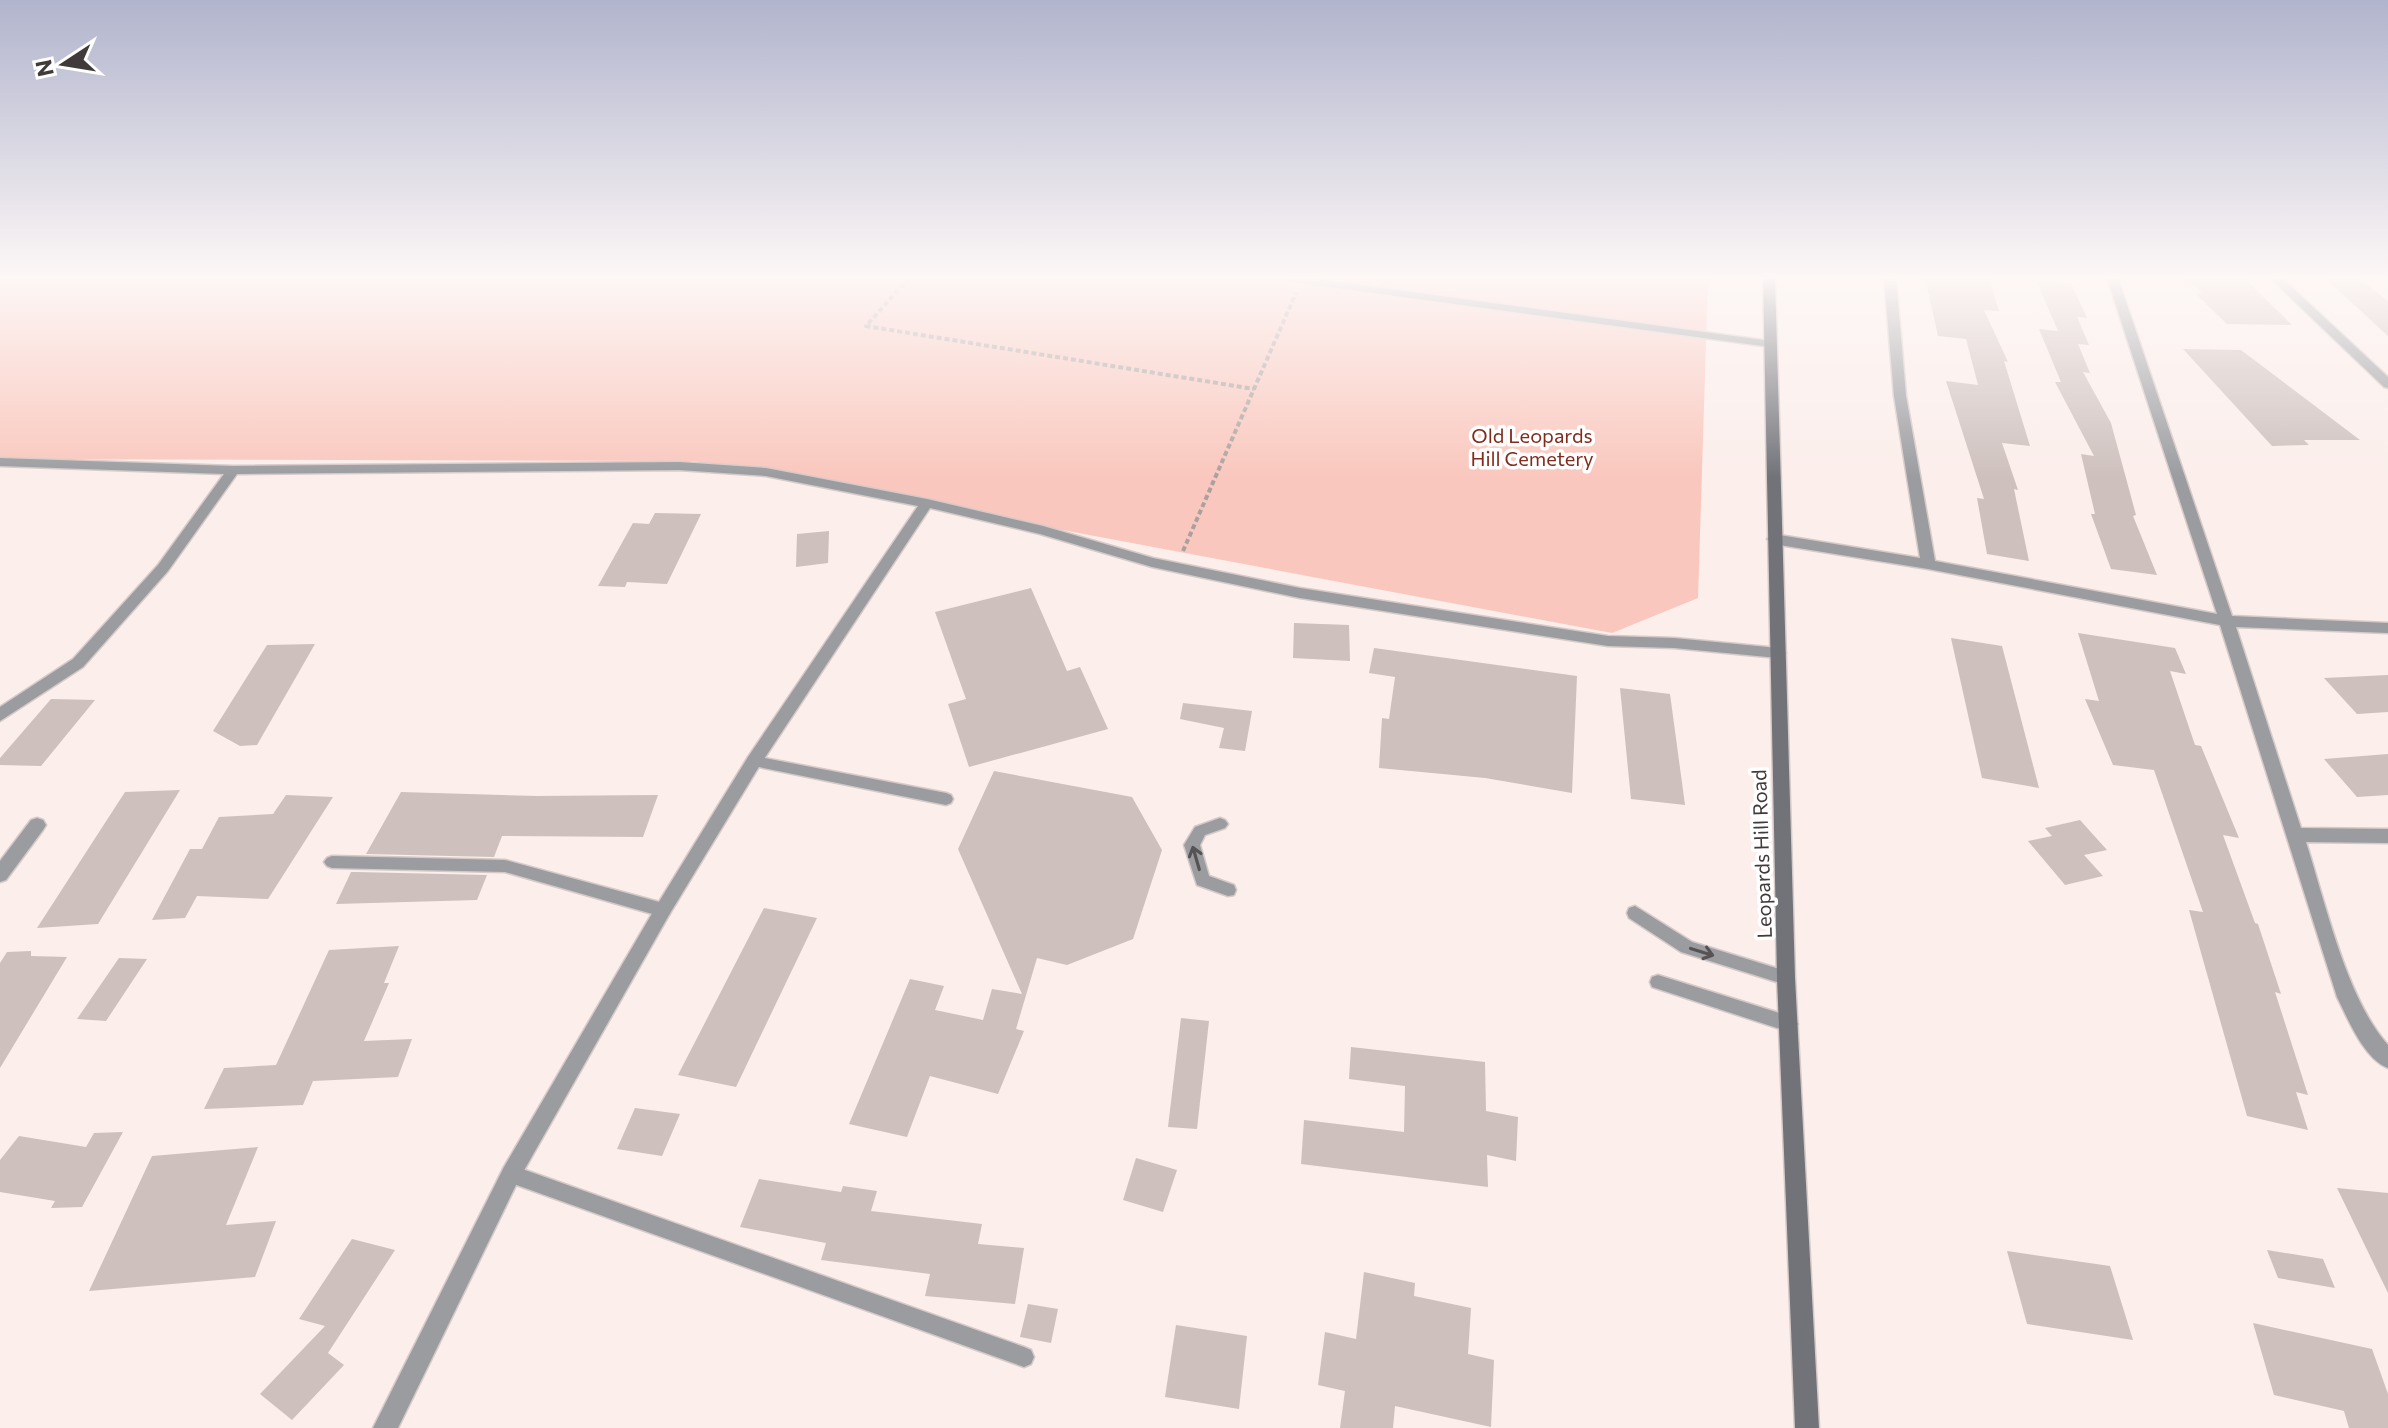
<svg xmlns="http://www.w3.org/2000/svg" width="2388" height="1428" viewBox="0 0 2388 1428" font-family="Commissioner,sans-serif">
<style>
.green{fill:#f9c7bd}
.building{fill:#cdc0bd}
.lines{fill:none;stroke-linecap:round;stroke-linejoin:round}
.service-casing{stroke:#d6cac8;stroke-width:3}
.minor-casing{stroke:#d6cac8;stroke-width:3}
.secondary-casing{stroke:#d6cac8;stroke-width:3}
.path{stroke:#aaa19f;stroke-width:4;stroke-dasharray:5 3;stroke-linecap:butt}
.service{fill:#9a9ca0;fill-rule:evenodd}
.minor{fill:#9a9ca0;fill-rule:evenodd}
.secondary{fill:#717379;fill-rule:evenodd}
.oneway{stroke:#565354}
.labels{text-anchor:middle;dominant-baseline:central;stroke-width:7;stroke-linejoin:round;paint-order:stroke}
.park-label{font-size:20px;fill:#812b1c;stroke:#fff}
.street-label{font-size:20px;fill:#403b3a;stroke:#fff}
</style>
<rect width="100%" height="100%" fill="#fbeeeb"/>
<path class="green" d="M0 278H1708L1698 598 1612 633 694 461 0 459Z"/>
<g class="building">
<path d="M1925 278H1989L1999 311 1984 310 2008 362 2004 361 2030 446 2002 443 2018 490 2014 489 2029 561 1987 554 1977 498 1984 499 1946 381 1978 385 1966 339 1938 336Z"/>
<path d="M2185 278H2244L2292 325 2227 324 2196 294 2202 293Z"/>
<path d="M2325 278H2358L2388 301V336Z"/>
<path d="M2036 280 2071 283 2087 318 2077 317 2089 345 2078 344 2090 373 2083 372 2111 423 2136 515 2133 516 2157 575 2111 569 2091 514H2095L2081 454 2094 456 2055 382H2061L2039 329 2058 331Z"/>
<path d="M2183 349 2241 350 2360 440H2304L2309 445 2272 446Z"/>
<path d="M655 513 701 514 667 584 627 582 625 587 598 586 633 523 649 524Z"/>
<path d="M829 531 828 563 796 567 797 534Z"/>
<path d="M1031 588 1067 671 1080 667 1108 729 969 767 948 704 966 699 935 612Z"/>
<path d="M1294 623 1349 625 1350 661 1293 658Z"/>
<path d="M2078 633 2175 648 2186 674 2170 671 2195 745 2201 746 2239 838 2223 835 2255 923 2258 924 2281 994 2275 992 2308 1095 2296 1092 2308 1130 2247 1116 2189 910 2203 912 2154 770 2113 765 2085 699 2099 701Z"/>
<path d="M1951 638 2002 646 2039 788 1982 778Z"/>
<path d="M315 644 257 745 240 746 213 731 267 645Z"/>
<path d="M1374 648 1577 676 1572 793 1485 778 1379 768 1382 718 1389 719 1395 677 1369 673Z"/>
<path d="M2388 675V712L2357 714 2324 678Z"/>
<path d="M1620 688 1670 694 1685 805 1631 799Z"/>
<path d="M51 699 95 700 41 766 0 765V758Z"/>
<path d="M1183 703 1252 711 1245 751 1219 748 1224 728 1180 719Z"/>
<path d="M2388 754V795L2357 797 2324 759Z"/>
<path d="M994 771 1132 797 1162 850 1133 939 1067 965 1037 958 1016 1029 1024 1031 998 1094 930 1076 907 1137 849 1124 910 979 944 986 935 1010 983 1020 992 989 1022 994 958 849Z"/>
<path d="M180 790 98 924 37 928 125 792Z"/>
<path d="M401 792 537 796 658 795 643 837 502 836 494 857 366 854Z"/>
<path d="M286 795 333 797 268 899 197 896 185 918 152 920 190 849H202L219 817 273 814Z"/>
<path d="M2080 820 2107 850 2084 855 2103 876 2065 885 2028 841 2052 836 2045 828Z"/>
<path d="M351 872H356L487 875 477 900 336 904Z"/>
<path d="M764 908 817 918 736 1087 678 1075Z"/>
<path d="M399 946 384 983H389L364 1041 412 1039 398 1077 313 1081 303 1105 204 1109 224 1068 276 1065 329 950Z"/>
<path d="M31 951V956L67 957 0 1068V963L7 952Z"/>
<path d="M119 958 147 959 106 1021 77 1019Z"/>
<path d="M1181 1018 1209 1021 1197 1129 1168 1127Z"/>
<path d="M1351 1047 1485 1062 1486 1111 1518 1117 1516 1161 1487 1155 1488 1187 1301 1164 1304 1120 1404 1132 1405 1086 1349 1079Z"/>
<path d="M635 1108 680 1114 662 1156 617 1149Z"/>
<path d="M123 1132 82 1207 51 1208 55 1201 0 1192V1160L19 1136 86 1147 94 1133Z"/>
<path d="M258 1147 226 1225 276 1221 255 1277 89 1291 152 1156Z"/>
<path d="M1136 1158 1177 1170 1163 1212 1123 1200Z"/>
<path d="M759 1179 841 1192 843 1186 877 1191 871 1211 982 1224 978 1244 1024 1248 1015 1304 925 1296 930 1274 821 1260 826 1243 740 1227Z"/>
<path d="M2337 1188 2388 1193V1293Z"/>
<path d="M352 1239 395 1250 328 1353 344 1365 292 1420 260 1394 325 1326 299 1319Z"/>
<path d="M2267 1250 2323 1259 2335 1288 2278 1278Z"/>
<path d="M2007 1251 2110 1266 2133 1340 2027 1324Z"/>
<path d="M1364 1272 1415 1283 1414 1296 1471 1308 1468 1354 1494 1360 1491 1427 1395 1406 1393 1428H1340L1345 1391 1318 1385 1325 1332 1356 1339Z"/>
<path d="M1028 1304 1058 1309 1051 1343 1020 1337Z"/>
<path d="M2253 1323 2372 1349 2388 1394V1428H2349L2344 1411 2274 1395Z"/>
<path d="M1176 1325 1247 1336 1239 1409 1165 1397Z"/>
</g>
<g class="lines">
<defs>
<g id="service">
<path d="M1280 278H1310L1770 341 1775 344 1770 347 1285 281Z"/>
<path d="M754 756 946 793 951 795 953 799 951 803 946 805 754 766 749 765 747 761 749 757Z"/>
<path d="M1220 818 1225 820 1228 824 1225 828 1205 835 1200 845 1209 876 1234 885 1236 890 1234 895 1228 896 1197 885 1184 845 1195 827Z"/>
<path d="M332 856 505 860 663 903 669 905 671 910 669 915 663 917 505 872 332 868 327 866 324 862 327 858Z"/>
<path d="M1635 906 1692 942 1786 971 1792 973 1794 978 1792 983 1786 985 1681 952 1629 918 1627 913 1629 908Z"/>
<path d="M1658 975 1789 1016 1795 1019 1798 1024 1795 1029 1789 1032 1652 987 1650 982 1652 977Z"/>
<path d="M511 1165 1024 1347 1031 1350 1034 1357 1031 1364 1024 1367 511 1183 504 1180 502 1174 504 1168Z"/>
</g>
<g id="minor">
<path d="M1884 278H1896L1906 396 1935 561 2217 614 2107 278H2118L2232 616 2388 623V633L2236 627 2301 828 2388 829V843L2306 842C2325 902 2347 1000 2388 1045V1068C2364 1059 2348 1019 2337 997L2220 625 1928 569 1774 544 1767 539 1774 534 1920 558 1894 396Z"/>
<path d="M2270 278H2282L2388 377V388L2384 387Z"/>
<path d="M0 458 233 466 679 462 766 468 927 499 1043 526 1153 558 1300 588 1608 636 1674 638 1778 648 1786 653 1778 658 1674 648 1608 646 1300 598 1152 567 1040 534 930 508 760 765 669 915 518 1181 398 1428H373L504 1167 657 905 748 757 918 506 766 476 679 470 237 474 168 571 83 667 0 721V707L73 659 158 565 224 474 0 466Z"/>
<path d="M37 818 43 820 46 825 43 830 6 880 0 882V861L31 820Z"/>
</g>
<path id="secondary" d="M1763 278H1775L1795 978 1819 1428H1795L1777 978Z"/>
</defs>
<use href="#service" class="service-casing"/>
<use href="#minor" class="minor-casing"/>
<use href="#secondary" class="secondary-casing"/>
<g class="path">
<path d="M909 278 866 326 1254 389"/>
<path d="M1183 551 1296 293"/>
</g>
<use href="#service" class="service"/>
<use href="#minor" class="minor"/>
<use href="#secondary" class="secondary"/>
</g>
<defs><path id="oneway-shaft" d="M-6 0H5M1.5-3L5.5 0L1.5 3" fill="none" stroke-width="1.6" stroke-linecap="round" stroke-linejoin="round" transform="scale(2)"/></defs>
<g class="oneway">
<use href="#oneway-shaft" transform="translate(1196 858) rotate(-106)"/>
<use href="#oneway-shaft" transform="translate(1702 952) rotate(17)"/>
</g>
<linearGradient id="sky" x2="0" y2="1"><stop stop-color="#b1b4cd"/><stop offset="0.58" stop-color="#fdf7f6"/><stop offset="1" stop-color="#fdf7f6" stop-opacity="0"/></linearGradient>
<rect width="2388" height="478" fill="url(#sky)"/>
<g class="labels">
<g class="park-label">
<text x="1532" y="435">Old Leopards<tspan x="1532" dy="23">Hill Cemetery</tspan></text>
</g>
<g class="street-label">
<text transform="translate(1761 854) rotate(-92)">Leopards Hill Road</text>
</g>
</g>
<g transform="translate(64 64) rotate(258)" stroke="#ffffff" stroke-width="6" paint-order="stroke">
<path d="M0-6L14 30L0 20L-14 30Z" fill="#403b3a"/>
<text y="-12" font-size="22" font-weight="bold" text-anchor="middle" fill="#403b3a">N</text>
</g>
</svg>
